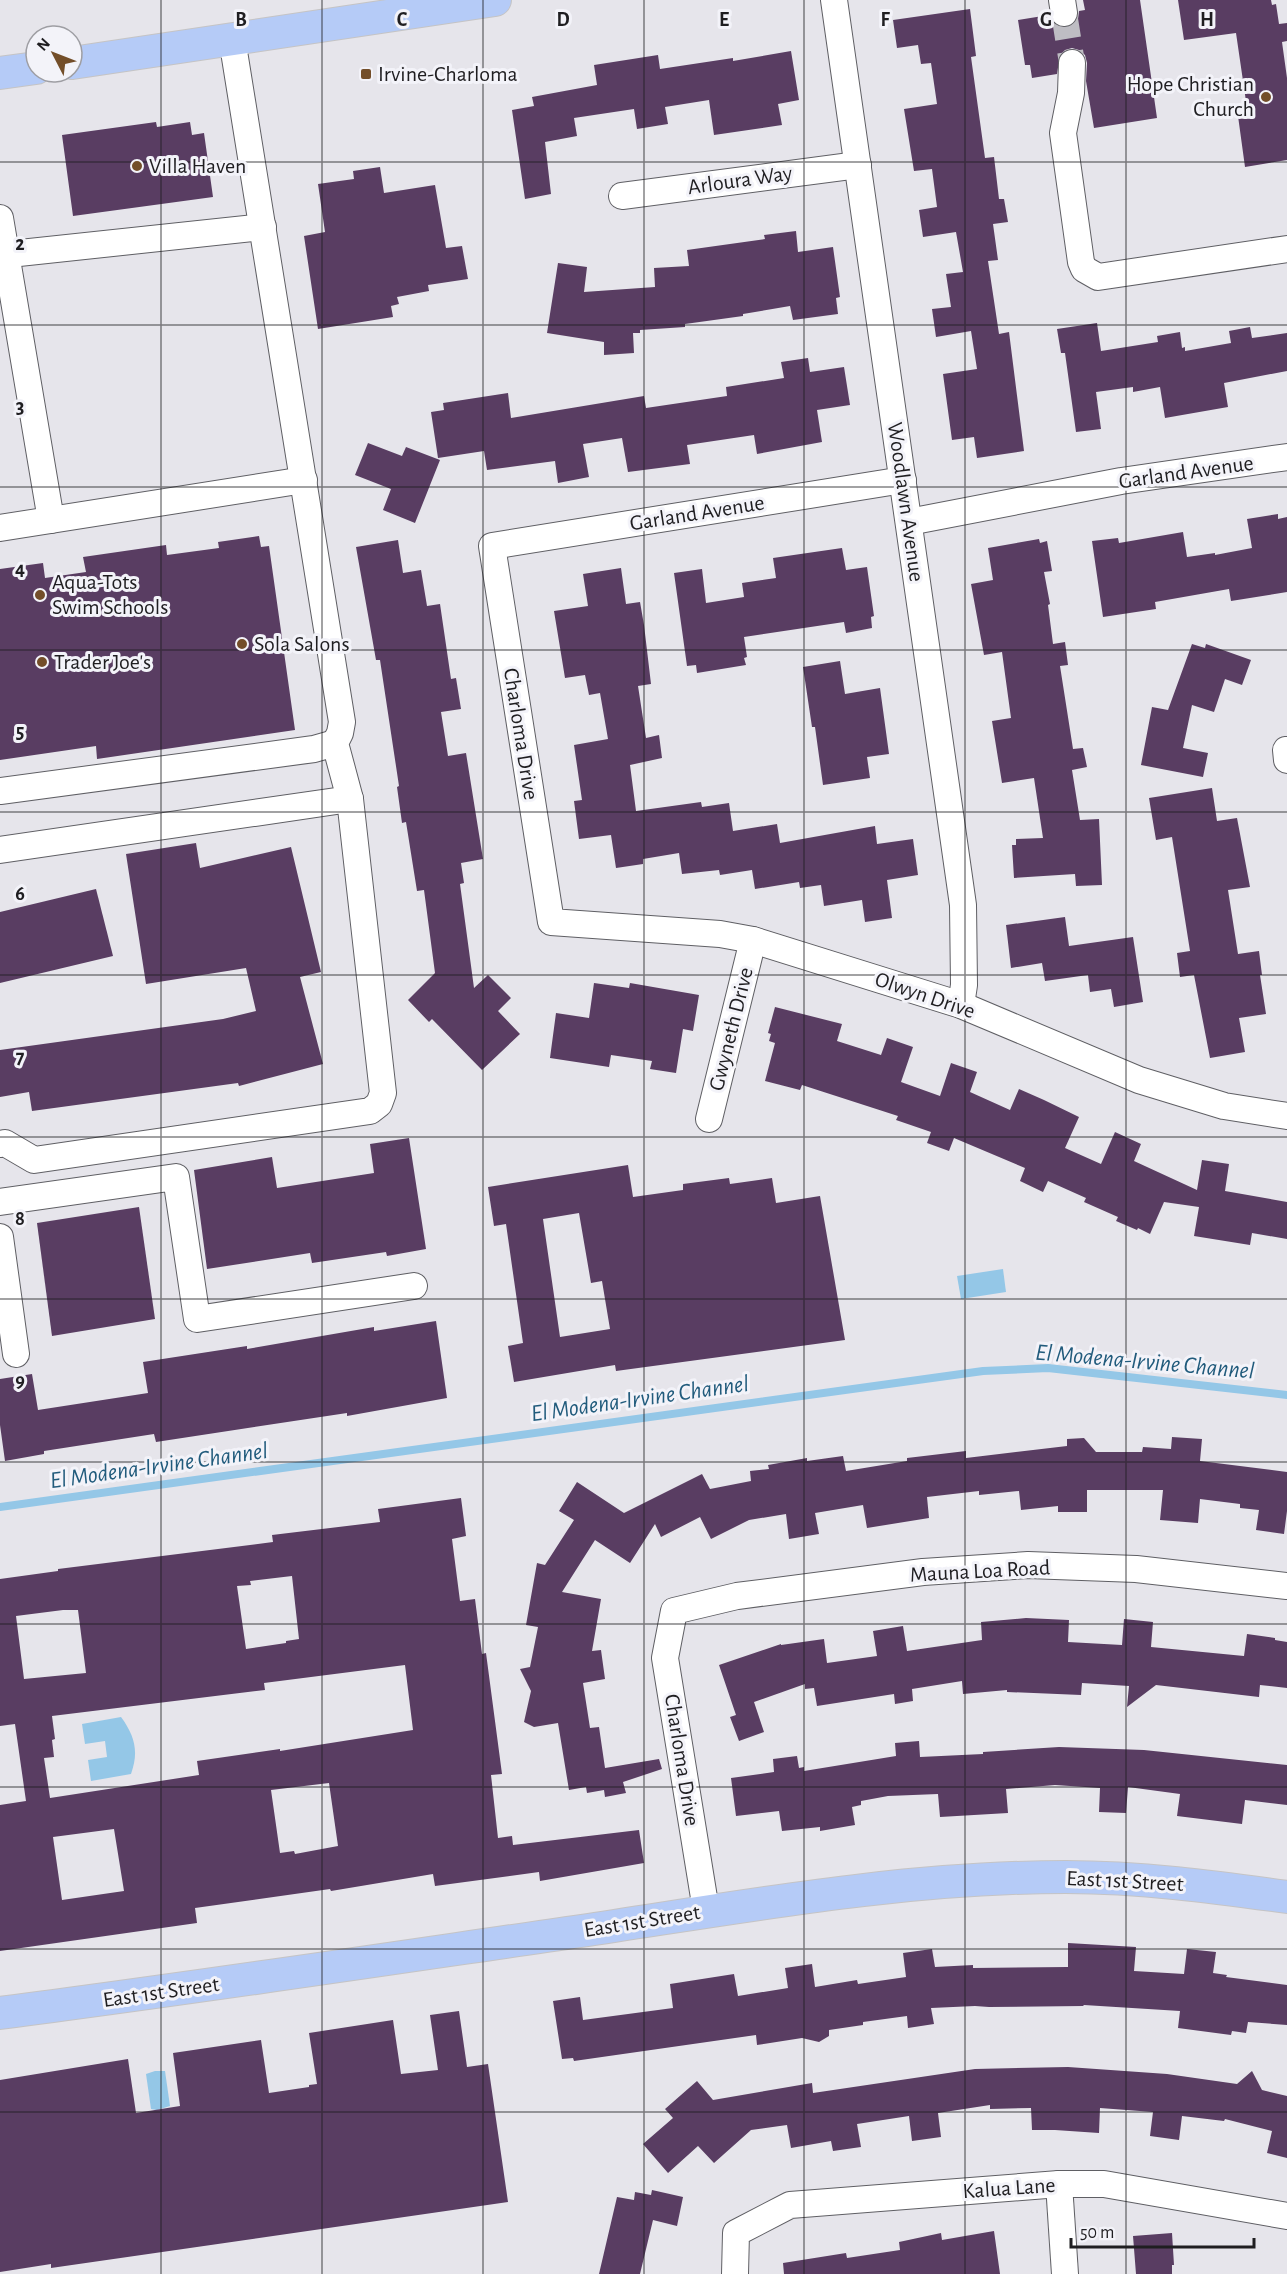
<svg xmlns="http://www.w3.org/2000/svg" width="1287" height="2274" viewBox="0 0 1287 2274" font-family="'Alegreya Sans',sans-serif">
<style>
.water{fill:#94c7e7}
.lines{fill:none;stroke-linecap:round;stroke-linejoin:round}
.stream{stroke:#94c7e7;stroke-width:8}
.building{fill:#593d62;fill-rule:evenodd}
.minor-tunnel{stroke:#bebdc3;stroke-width:26;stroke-dasharray:26 13;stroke-linecap:butt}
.minor-casing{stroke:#5f5f64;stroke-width:28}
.major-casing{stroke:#c5c4c5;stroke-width:34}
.minor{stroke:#fff;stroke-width:26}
.major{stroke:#b5cbf7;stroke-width:32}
.grid{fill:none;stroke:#1f1e21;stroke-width:1.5;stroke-opacity:0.55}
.poi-dot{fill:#734e29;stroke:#f3f3f9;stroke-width:2}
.labels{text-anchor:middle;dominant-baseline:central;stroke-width:6;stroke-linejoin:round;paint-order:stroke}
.poi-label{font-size:22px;fill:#1f1e21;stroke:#f3f3f9;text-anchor:start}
.street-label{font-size:22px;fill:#1f1e21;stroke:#f3f3f9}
.water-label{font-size:24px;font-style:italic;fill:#215b7c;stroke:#f3f3f9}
.grid-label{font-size:20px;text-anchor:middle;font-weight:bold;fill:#1f1e21;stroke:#f3f3f9;stroke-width:6;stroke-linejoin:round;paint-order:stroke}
</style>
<rect width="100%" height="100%" fill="#e6e5eb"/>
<g class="water">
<path d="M1003 1269 1006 1292 961 1299 957 1276Z"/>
<path d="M121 1717C135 1736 139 1752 131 1774L91 1781 88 1760 107 1757 105 1741 85 1744 82 1724Z"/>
<path d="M155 2071H165L170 2106 157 2110 151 2109 146 2074Z"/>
</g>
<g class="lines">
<path class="stream" d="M0 1507 983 1371 1048 1368 1287 1395"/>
</g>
<g class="building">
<path d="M1083 0H1140L1157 118 1094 128 1086 81 1087 63 1085 55 1079 50 1072 48 1065 50 1060 55 1057 74 1032 78 1030 65H1025L1018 20 1049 15 1052 22 1058 27 1067 28 1073 25 1078 19 1079 11 1085 10Z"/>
<path d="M1178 0H1271L1272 5 1276 4 1279 24 1287 23V41L1282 42 1287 78V160L1245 167 1238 116 1248 115 1236 33 1184 40Z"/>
<path d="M970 9 976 56 971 57 985 158 994 157 999 199H1004L1008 222 993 224 998 260 988 261 999 334 1009 332 1024 451 977 458 974 437 952 440 943 374 977 369 971 331 936 337 932 309 951 307 946 274 963 272 956 232 923 237 919 210 937 207 932 169 914 171 904 109 937 104 931 63 921 64 918 45 897 48 893 20Z"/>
<path d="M791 51 799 100 778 104 782 125 714 135 709 100 665 107 668 124 637 129 634 109 574 118 577 136 545 142 551 194 525 199 512 110 534 106 532 97 597 85 594 65 658 55 660 69 733 58V61Z"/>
<path d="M156 122 157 127 190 122 192 135 204 133 213 197 73 216 62 135Z"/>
<path d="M380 167 384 193 435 185 446 248 462 246 468 279 428 285 429 291 397 297 399 304 391 306 393 317 318 329 304 236 325 232 318 184 354 179 353 171Z"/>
<path d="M796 231 798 252 833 247 840 297 836 298 838 314 793 320 790 306 743 314V316L685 324V327L640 330V333H633L634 353 604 355V342L547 333 558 263 587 267 584 292 655 287 654 268 689 266 687 250 765 239 764 235Z"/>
<path d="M1097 323 1101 351 1158 342 1157 336 1180 332 1182 348 1185 347V351L1231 343 1229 331 1250 327 1252 338 1287 333V371L1224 383 1228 407 1165 418 1160 387 1133 392V387L1096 392 1101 429 1076 432 1065 353H1061L1057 329Z"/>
<path d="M808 358 810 372 844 367 850 405 817 410 822 442 757 454 754 435 687 445 690 464 628 472 622 438 583 444 589 477 558 483 555 461 487 470 484 451 438 458 431 412 444 410 443 403 508 393 511 418 644 396 646 408 727 396 726 387 784 378 781 362Z"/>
<path d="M368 443 402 456 406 447 440 460 415 523 383 510 391 489 355 475Z"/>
<path d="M1278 514V519L1287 517V592L1231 601 1229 589 1155 602 1156 609 1103 617 1092 541 1118 538 1119 543 1183 532 1187 557 1215 553V555L1252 548 1247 519Z"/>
<path d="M259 536 261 547 269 546 295 730 97 759 96 746 0 760V569L43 563 45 578 86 572 83 557 166 545 167 555 219 548 218 542Z"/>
<path d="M1039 539 1040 543 1047 541 1052 571 1044 572 1050 604 1048 605 1053 644 1065 642 1068 665 1060 666 1073 749 1083 748 1087 767 1072 770 1080 820 1099 819 1102 885 1076 886 1075 874 1014 878 1012 845H1016V839L1043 838 1034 778 1002 783 992 721 1011 718 1002 652 984 655 971 584 993 580 988 548Z"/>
<path d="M398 540 403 573 421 570 427 606 440 604 451 679 456 678 461 709 441 712 448 756 466 753 483 859 461 863 464 883 460 884 474 988 488 975 511 998 498 1011 520 1034 482 1070 432 1019 429 1022 408 1000 435 973 424 890 417 891 406 822 402 823 397 787 399 786 380 660H376L356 547Z"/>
<path d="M842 548 846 570 867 567 874 616 871 617 872 628 846 633 844 622 744 637 747 657 744 658 746 665 697 673 696 665 687 666 674 573 702 569 706 603 744 597 742 583 776 578 773 558Z"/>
<path d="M621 568 626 604 640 602 644 625 651 684 638 686 646 738 659 735 662 758 630 765 636 811 701 802 702 807 729 803 733 831 777 824 780 843 875 826 877 844 913 839 918 875 887 880 892 918 865 922 862 900 824 906 821 885 800 888 799 882 755 889 752 870 720 875 719 870 682 874 679 853 643 859V864L616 868 611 835 579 839 574 801 582 800 574 745 608 739 600 693 589 695 585 675 565 678 554 611 588 606 583 574Z"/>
<path d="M1192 644 1205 648 1206 644 1251 660 1242 685 1225 679 1214 712 1192 705 1183 748 1208 753 1203 777 1141 765 1152 707 1168 710Z"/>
<path d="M840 661 845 694 880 688 889 754 867 757 870 778 823 785 815 727H812L803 667Z"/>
<path d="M1212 788 1217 821 1237 818 1250 887 1228 890 1238 954 1259 951 1262 975H1260L1266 1014 1239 1018 1245 1052 1210 1058 1194 975 1180 977 1177 953 1190 951 1172 837 1156 840 1149 798Z"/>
<path d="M196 843 200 868 291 847 321 972 300 977 323 1064 239 1086 238 1083 32 1111 29 1092 0 1097V1050L223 1019 256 1011 246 968 146 984 126 854Z"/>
<path d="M96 889 113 956 0 983V912Z"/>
<path d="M1065 917 1069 946 1133 937 1143 1002 1114 1007 1111 989 1090 992 1088 975 1045 981 1042 963 1011 968 1006 925Z"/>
<path d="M594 983 629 988 630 983 699 995 693 1031 683 1029 676 1073 650 1069 652 1061 611 1055 609 1067 550 1058 556 1013 589 1018Z"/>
<path d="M775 1007 842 1024 837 1041 881 1055 887 1038 913 1047 901 1082 940 1096 951 1063 977 1072 970 1092 1010 1110 1019 1089 1044 1100 1079 1117 1065 1148 1101 1164 1115 1132 1141 1144 1134 1161 1197 1190 1202 1160 1229 1164 1225 1191 1287 1202V1239L1252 1233 1250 1245 1194 1236 1199 1207 1164 1202 1150 1234 1138 1228 1137 1230 1116 1221 1118 1217 1084 1202 1086 1198 1048 1181 1043 1192 1020 1181 1025 1168 954 1138 949 1151 927 1143 931 1132 896 1120 898 1116 802 1085 800 1090 765 1081 775 1043 769 1041 771 1034 768 1033Z"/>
<path d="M409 1138 426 1249 387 1256 386 1252 312 1263 310 1253 207 1269 194 1170 272 1157 277 1188 374 1173 370 1144Z"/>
<path d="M628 1165 633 1197 683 1190V1184L729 1178 730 1184 772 1178 776 1203 820 1196 845 1340 616 1371 615 1365 514 1382 508 1346 523 1343 506 1224 494 1226 488 1187ZM579 1213 591 1283 602 1281 610 1329 560 1337 543 1219Z"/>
<path d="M139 1207 155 1319 52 1336 37 1223Z"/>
<path d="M436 1321 447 1398 347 1416V1413L156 1442 154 1434 44 1451V1454L5 1461 0 1425V1379L32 1374 38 1410 148 1393 143 1362 247 1346V1349L374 1327V1331Z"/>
<path d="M1172 1437 1202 1439 1200 1461 1287 1472V1511L1284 1534 1256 1530 1259 1510 1240 1508V1504L1200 1499 1198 1523 1160 1520 1163 1490H1087V1512H1058V1506L1021 1510 1019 1491 979 1495V1491L927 1497 929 1518 867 1528 863 1505 815 1513 819 1534 789 1539 786 1514 749 1520 711 1539 700 1517 661 1537 655 1524 630 1563 595 1540 562 1592 601 1599 592 1651 601 1650 605 1679 583 1683 590 1728 599 1727 605 1768 659 1759 662 1769 623 1782 626 1793 605 1797 604 1790 587 1793 586 1787 569 1790 558 1723 534 1727 524 1722 531 1691 520 1669 530 1667 538 1627 526 1625 537 1563 545 1565 574 1520 559 1511 577 1482 624 1513 702 1474 710 1489 751 1481 750 1471 769 1469 768 1465 807 1458V1461L843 1456 846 1471 907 1461V1458L966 1451V1458L1067 1446V1439L1084 1438 1096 1452H1142L1143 1447 1171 1449Z"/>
<path d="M461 1498 466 1536 452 1539 460 1601 475 1599 482 1654 486 1653 502 1774 491 1775 498 1838 512 1836 513 1845 639 1830 644 1863 540 1881 539 1872 435 1886 433 1874 331 1891 330 1889 195 1908 197 1923 0 1951V1805L26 1801 15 1724 0 1726V1579L58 1571V1569L273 1542 272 1535 380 1522 378 1509ZM292 1576 299 1639 286 1641V1643L246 1649 237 1586 251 1585 250 1581ZM63 1610H78L86 1673 24 1679 16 1616ZM405 1665 413 1730 280 1751V1749L197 1761 199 1775 50 1798 44 1758 54 1757 52 1740 55 1739 52 1716 265 1690 264 1683ZM329 1783 338 1846 295 1854 294 1851 280 1853 271 1790ZM114 1829 124 1891 62 1900 53 1837Z"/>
<path d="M1026 1618 1069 1620 1068 1642 1122 1645 1124 1619 1153 1622 1151 1647 1244 1656 1247 1634 1275 1638V1640L1287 1642V1688L1260 1685 1259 1697 1156 1685 1127 1707 1129 1686 1082 1683 1081 1695 1007 1692V1690L963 1694 962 1681 912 1689 913 1701 895 1704 894 1694 817 1706 814 1688 805 1689V1684L754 1702 764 1732 739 1741 730 1717 736 1715 719 1665 781 1644V1645L824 1639 827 1663 877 1656 873 1631 903 1626 907 1651 982 1640 981 1622Z"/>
<path d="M919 1741 920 1757 983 1754V1752L1059 1747 1144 1750 1287 1765V1805L1245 1800 1242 1824 1177 1816 1180 1794 1128 1787 1126 1813 1099 1812 1100 1788 1055 1785 1006 1789 1008 1813 940 1817 938 1794 888 1796 861 1801V1805L852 1807 855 1825 820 1831V1827L782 1831 779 1811 736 1816 731 1778 774 1772 773 1759 797 1756 799 1768 804 1767V1771L896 1756 895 1743Z"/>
<path d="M1068 1943 1136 1947 1134 1971 1184 1974 1187 1949 1216 1952 1213 1973 1227 1975 1226 1977 1287 1985V2025L1248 2022 1246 2033 1232 2031 1231 2035 1178 2028 1180 2011 1084 2005 1083 2006 989 2007 975 2006 931 2008 934 2024 908 2028 907 2016 863 2022V2025L829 2030V2036L819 2042 802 2038 757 2045 756 2035 574 2061 573 2058 562 2059 553 2001 580 1997 583 2020 673 2008 670 1984 734 1974 738 1996 788 1988 785 1968 812 1964 815 1987 857 1980 858 1984 906 1977 903 1953 932 1949 935 1967 973 1965V1968L1068 1967Z"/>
<path d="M459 2011 467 2067 488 2064 508 2202 51 2268V2264L0 2272V2080L128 2059 136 2113 180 2106 173 2053 261 2040 269 2093 309 2087V2085L317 2084 309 2033 393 2020 401 2074 438 2070 430 2015Z"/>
<path d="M1068 2067 1167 2074 1237 2084 1252 2071 1262 2090 1287 2096V2158L1267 2153 1272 2131 1225 2119 1224 2121 1182 2116 1179 2140 1150 2136 1153 2112 1100 2108 1099 2133 1055 2130H1032L1031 2108 990 2109V2105L938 2113 941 2137 912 2141 909 2116 857 2124 861 2147 833 2151 831 2141 791 2148 787 2125 751 2130 714 2163 698 2146 668 2173 643 2144 673 2118 665 2109 697 2081 713 2100 812 2083 813 2093 975 2069Z"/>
<path d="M652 2190 683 2197 677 2226 653 2220 640 2274H599L617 2197 634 2200 635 2192 651 2195Z"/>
<path d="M994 2231 1000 2274H784L783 2263 846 2253 847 2258 900 2250 899 2242 941 2233 942 2240Z"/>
<path d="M1172 2233 1174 2265H1172V2274H1136L1133 2236Z"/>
</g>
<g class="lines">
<path class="minor-tunnel" d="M1064 13 1072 63"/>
<defs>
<g id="minor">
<path d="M834 0 963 905 964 985 961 1005"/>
<path d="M1062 0 1064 13"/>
<path d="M232 39 342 722 340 733 335 743 350 799"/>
<path d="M1072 63 1071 93 1063 133 1081 262 1084 269 1098 277 1287 249"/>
<path d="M622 196 858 165"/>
<path d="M0 218 51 520"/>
<path d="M0 255 263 227"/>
<path d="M903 480 492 546 551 922 720 934 753 940 961 1005 1139 1080 1224 1106 1287 1116"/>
<path d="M909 522 1121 481 1287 457"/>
<path d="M0 528 304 480"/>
<path d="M1286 750 1287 760"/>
<path d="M0 791 314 749 335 743"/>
<path d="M0 850 350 799 383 1093 379 1104 370 1111 34 1160 5 1143 0 1144"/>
<path d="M709 1119 753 940"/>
<path d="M0 1202 176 1177 197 1319 414 1286"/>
<path d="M0 1237 16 1354"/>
<path d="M706 1910 665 1658 674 1611 737 1596 923 1572 1028 1565 1136 1569 1287 1586"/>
<path d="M1059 2184 1065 2274"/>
<path d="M735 2274 736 2233 790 2205 1059 2184H1104L1287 2216"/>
</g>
<g id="major">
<path d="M72 63 495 0"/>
<path d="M0 73 36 68"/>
<path d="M0 2013C194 1988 387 1959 581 1931 742 1907 903 1877 1066 1877 1140 1877 1214 1887 1287 1897"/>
</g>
</defs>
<use href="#minor" class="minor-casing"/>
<use href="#major" class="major-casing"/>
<use href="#minor" class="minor"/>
<use href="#major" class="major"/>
</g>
<path class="grid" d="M161 0V2274M322 0V2274M483 0V2274M644 0V2274M804 0V2274M965 0V2274M1126 0V2274M0 162H1287M0 325H1287M0 487H1287M0 650H1287M0 812H1287M0 975H1287M0 1137H1287M0 1299H1287M0 1462H1287M0 1624H1287M0 1787H1287M0 1949H1287M0 2112H1287"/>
<g class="poi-dot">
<rect x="360" y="68" width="12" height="12" rx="3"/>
<circle cx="1266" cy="97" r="6"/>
<circle cx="137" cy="166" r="6"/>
<circle cx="40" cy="595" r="6"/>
<circle cx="242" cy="644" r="6"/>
<circle cx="42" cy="662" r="6"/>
</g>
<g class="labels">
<g class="poi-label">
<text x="378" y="74">Irvine-Charloma</text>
<text x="1254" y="84" text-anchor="end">Hope Christian<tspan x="1254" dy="25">Church</tspan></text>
<text x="149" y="166">Villa Haven</text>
<text x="52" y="582">Aqua-Tots<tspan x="52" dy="25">Swim Schools</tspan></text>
<text x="254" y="644">Sola Salons</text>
<text x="54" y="662">Trader Joe's</text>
</g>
<g class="street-label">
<text transform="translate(740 180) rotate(-8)">Arloura Way</text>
<text transform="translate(1186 472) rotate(-8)">Garland Avenue</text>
<text transform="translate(906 502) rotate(82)">Woodlawn Avenue</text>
<text transform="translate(697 513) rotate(-9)">Garland Avenue</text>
<text transform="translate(521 734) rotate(81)">Charloma Drive</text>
<text transform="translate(925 995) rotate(19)">Olwyn Drive</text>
<text transform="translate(731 1029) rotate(-76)">Gwyneth Drive</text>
<text transform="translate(980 1571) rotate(-3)">Mauna Loa Road</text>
<text transform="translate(682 1760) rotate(81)">Charloma Drive</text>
<text transform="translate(1125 1881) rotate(3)">East 1st Street</text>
<text transform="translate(642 1921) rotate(-9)">East 1st Street</text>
<text transform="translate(161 1992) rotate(-8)">East 1st Street</text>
<text transform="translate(1009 2188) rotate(-4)">Kalua Lane</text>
</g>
<g class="water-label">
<text transform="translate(1145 1362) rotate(5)">El Modena-Irvine Channel</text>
<text transform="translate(640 1399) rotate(-8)">El Modena-Irvine Channel</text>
<text transform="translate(159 1466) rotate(-8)">El Modena-Irvine Channel</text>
</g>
</g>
<g class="grid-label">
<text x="241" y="26">B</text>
<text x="402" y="26">C</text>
<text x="563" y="26">D</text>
<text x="724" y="26">E</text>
<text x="885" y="26">F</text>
<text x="1046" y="26">G</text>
<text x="1207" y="26">H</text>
<text x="20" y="250">2</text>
<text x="20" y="413">3</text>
<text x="20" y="575">4</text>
<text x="20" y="738">5</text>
<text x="20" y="900">6</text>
<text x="20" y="1063">7</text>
<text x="20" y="1225">8</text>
<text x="20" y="1387">9</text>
</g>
<g transform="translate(54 54) rotate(312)"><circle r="28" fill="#f3f3f9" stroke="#9e9ea3" stroke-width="1.5"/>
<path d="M0-4.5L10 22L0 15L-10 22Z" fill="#734e29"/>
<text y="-9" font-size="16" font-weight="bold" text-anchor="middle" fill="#1f1e21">N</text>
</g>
<path d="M1071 2238v9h183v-9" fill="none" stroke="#1f1e21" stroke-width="3"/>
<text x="1080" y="2238" font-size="18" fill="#1f1e21" stroke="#f3f3f9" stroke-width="4.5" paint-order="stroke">50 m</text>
</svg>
